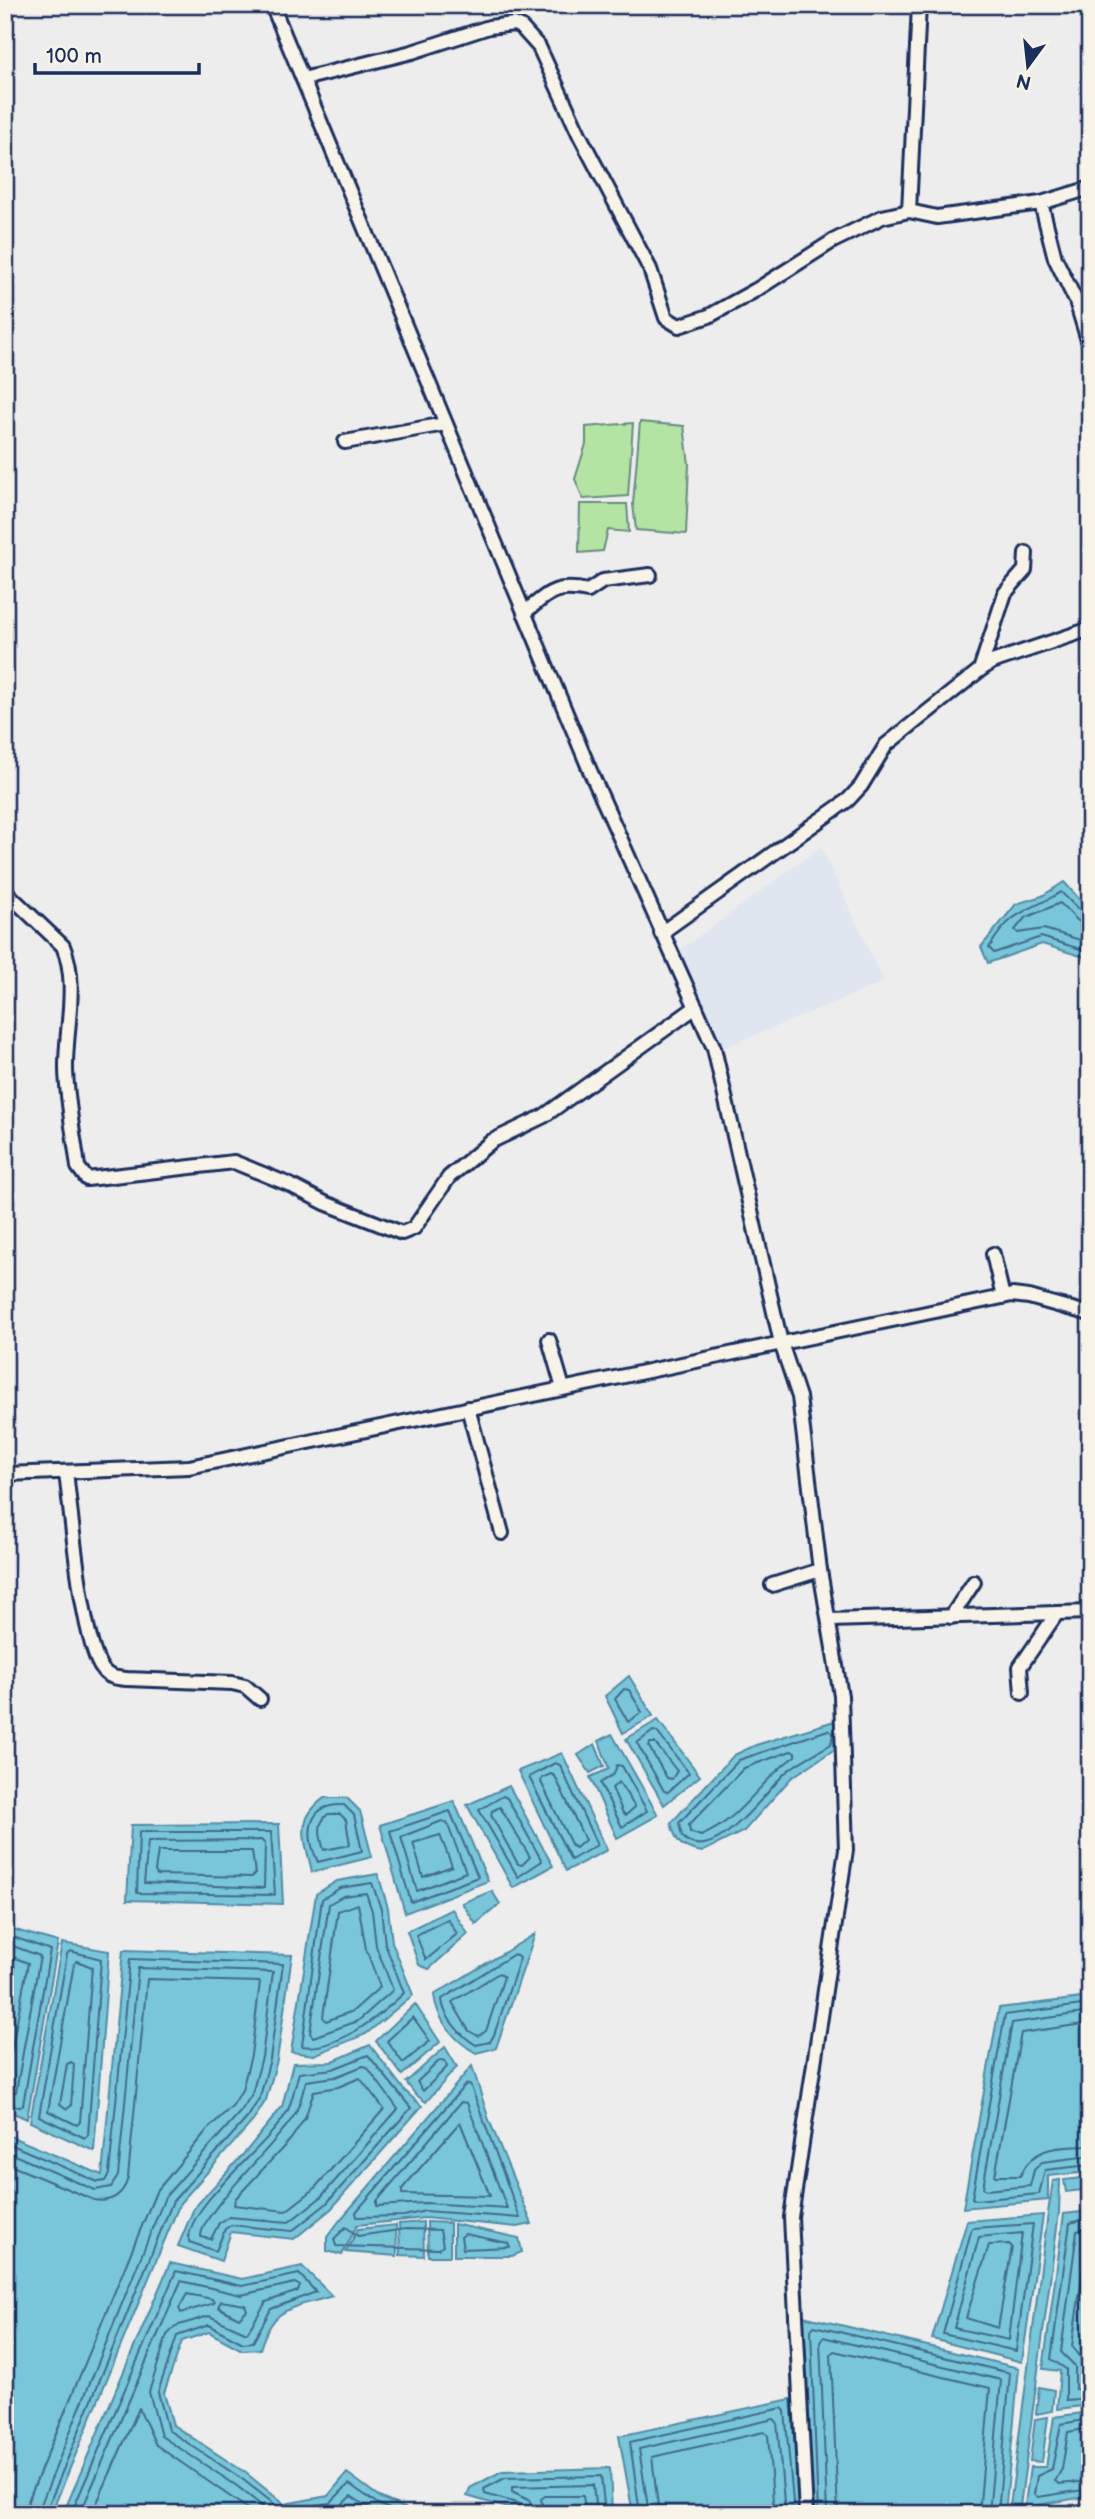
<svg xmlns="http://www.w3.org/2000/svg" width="1095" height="2519" viewBox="0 0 1095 2519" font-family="'Balsamiq Sans',sans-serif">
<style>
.built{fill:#dfe6f0}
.green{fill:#b4e4a4;stroke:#688a81;stroke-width:2}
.water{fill:#79c6d8;stroke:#538aa7;stroke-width:2}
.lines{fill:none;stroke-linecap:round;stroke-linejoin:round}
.shore{stroke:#416b8f;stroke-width:2}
.street-casing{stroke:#1b2f5e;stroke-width:18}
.street{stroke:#f7f3e8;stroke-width:12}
</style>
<rect width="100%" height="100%" fill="#ecedec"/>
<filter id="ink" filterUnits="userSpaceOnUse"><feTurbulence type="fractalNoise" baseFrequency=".0143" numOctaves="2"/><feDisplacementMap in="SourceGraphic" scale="14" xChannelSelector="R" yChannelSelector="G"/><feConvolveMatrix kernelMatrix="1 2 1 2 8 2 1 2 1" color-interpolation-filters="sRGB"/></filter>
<g filter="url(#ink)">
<path class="built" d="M821 847 884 982 721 1049 675 954Z"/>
<g class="green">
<path d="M640 422 684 426 689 464 686 534 636 530 633 504Z"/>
<path d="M633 423 628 496 583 499 575 479 586 444V427Z"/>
<path d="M580 504H627L629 532 608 530 603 551 579 553Z"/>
</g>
<g class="water">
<path d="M1064 882 1090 911V959L1042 944 988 963 981 947 1016 904 1042 896Z"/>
<path d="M629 1676 653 1716 623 1733 605 1696Z"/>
<path d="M841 1719 838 1747 791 1778 744 1831 702 1852C681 1848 676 1843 671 1823L734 1755 756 1745Z"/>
<path d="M658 1720 700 1776 664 1805 626 1739Z"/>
<path d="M612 1734 658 1815 617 1838 590 1777 609 1769 599 1741Z"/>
<path d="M595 1744 604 1766 590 1773 578 1755Z"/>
<path d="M562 1753 607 1850 566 1871 518 1771Z"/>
<path d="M509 1786 553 1866 513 1888 467 1805Z"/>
<path d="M324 1798H347L360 1811 372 1857 312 1872C305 1839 294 1821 324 1798Z"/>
<path d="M454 1801 488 1881 405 1913 380 1825Z"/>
<path d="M279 1824 283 1904 127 1900 131 1825Z"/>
<path d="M378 1874 388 1908 392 1942 413 1995 366 2034 314 2055 291 2052 316 1894 337 1881Z"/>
<path d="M492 1891 500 1904 476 1924 462 1903Z"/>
<path d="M452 1909 468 1934 429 1969 419 1965 407 1931Z"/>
<path d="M5 1927 58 1942 27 2119 5 2109Z"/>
<path d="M535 1934 496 2048 476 2053C455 2041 437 2021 434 1995Z"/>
<path d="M62 1943 109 1951 94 2151 30 2122Z"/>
<path d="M123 1950 292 1955 277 2060 266 2100 253 2121 180 2203 51 2514H5V2134L102 2175Z"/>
<path d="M1090 1997V2172L1048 2176V2200L963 2208 999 2008Z"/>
<path d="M415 2004 440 2042 402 2075 376 2041Z"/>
<path d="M370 2045 405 2091 422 2106 331 2209 294 2239 231 2232 221 2261 178 2246 194 2208 248 2149 282 2107 293 2063 331 2062Z"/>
<path d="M445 2047 457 2067 426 2102 416 2095 406 2082Z"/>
<path d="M472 2066 489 2120 532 2224 517 2227 425 2218 357 2225 342 2255 327 2251V2237L341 2219Z"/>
<path d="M1090 2177V2189L1066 2192 1064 2180Z"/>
<path d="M1060 2180 1059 2212 1019 2514H1009L1048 2213 1053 2181Z"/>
<path d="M1090 2211V2405L1057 2409 1060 2371 1043 2369 1064 2214Z"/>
<path d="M1043 2215 1022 2362 932 2339 967 2221Z"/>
<path d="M423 2222 424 2256 400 2255 399 2224Z"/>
<path d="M427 2222 450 2223V2256H428Z"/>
<path d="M454 2224 519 2238 522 2252 512 2256H454Z"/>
<path d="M396 2225 397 2256 346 2252 358 2229Z"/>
<path d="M170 2263 242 2279 302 2266 332 2296C291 2309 274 2305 260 2349L242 2350 209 2332 182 2341 164 2393 173 2425 246 2473 284 2504 328 2496 347 2473 381 2498 419 2514H63Z"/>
<path d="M803 2316 1019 2368 1005 2514H811Z"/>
<path d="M1039 2387 1054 2390 1052 2411 1036 2414Z"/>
<path d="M791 2399 801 2514H633L619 2436Z"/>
<path d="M1090 2412V2496L1038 2505 1037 2514 1024 2512 1030 2467H1046L1054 2417Z"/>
<path d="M1048 2417 1042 2462 1030 2461 1035 2419Z"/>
<path d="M610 2468 612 2514H528L467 2496 470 2488 502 2471Z"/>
<path d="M1090 2503V2514H1046L1048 2508Z"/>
</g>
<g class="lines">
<g class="shore">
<path d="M1090 915 1082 913 1061 892C1027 913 1011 909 989 948L994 953 1041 937 1090 952"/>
<path d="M1090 924 1078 921 1060 903 1025 918 1015 930 1018 933 1044 929 1090 943"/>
<path d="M624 1689 629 1690 642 1712 628 1722 615 1699Z"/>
<path d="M828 1730 833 1733 831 1744C817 1753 798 1761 785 1773 767 1791 711 1870 682 1836L679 1823 739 1760Z"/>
<path d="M653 1731 657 1732 689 1773 668 1792 664 1791 637 1743Z"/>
<path d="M650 1743H655L677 1771 672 1779 667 1778 649 1747Z"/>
<path d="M791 1751 795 1752V1756C760 1780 741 1820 701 1836L690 1832 689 1825 744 1768Z"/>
<path d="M555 1763 560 1765 597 1845 571 1860 529 1777Z"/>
<path d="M617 1765 622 1766 647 1811 622 1827 600 1783 614 1774Z"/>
<path d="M551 1774 555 1776 585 1840 576 1848 572 1846 541 1782 542 1778Z"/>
<path d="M619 1782 635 1807 626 1815 623 1813 612 1788Z"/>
<path d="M503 1796 507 1798 542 1861 518 1877 479 1810Z"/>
<path d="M344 1805 354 1815 362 1851 318 1862C305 1835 306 1803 344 1805Z"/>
<path d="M500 1807 530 1857 522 1865 518 1864 491 1815 492 1811Z"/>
<path d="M450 1811 478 1877 411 1902 390 1831Z"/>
<path d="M328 1814H340L346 1820 350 1845 324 1850C320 1837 316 1824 328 1814Z"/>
<path d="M442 1821 447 1823 466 1872 417 1891 401 1837Z"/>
<path d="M139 1832H271L275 1895 137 1893Z"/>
<path d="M440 1835 452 1866 423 1877 413 1843Z"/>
<path d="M261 1840 265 1844 264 1888 144 1883 148 1841Z"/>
<path d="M158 1851H252L255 1874 252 1877 157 1875 155 1871Z"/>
<path d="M372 1883 381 1909 385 1944 404 1993C381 2015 336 2052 302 2046L322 1899 340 1888Z"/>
<path d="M366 1893 372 1911 376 1946 393 1990 358 2021 313 2037 310 2033 329 1904 343 1896Z"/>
<path d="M358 1904 366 1949 380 1987 353 2011 326 2021 323 2017 338 1911Z"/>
<path d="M448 1919 457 1934 426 1960 416 1935Z"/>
<path d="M5 1934 50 1950 23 2105 19 2107 5 2103"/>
<path d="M5 1943 40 1956 16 2092 5 2094"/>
<path d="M70 1951 101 1959 88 2135 85 2138 39 2116 67 1954Z"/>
<path d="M5 1954 28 1963 5 2084"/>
<path d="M514 1954 520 1958 494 2035 490 2042 476 2045C461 2036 443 2017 442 1999Z"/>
<path d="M77 1961 92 1967 80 2122 77 2125 48 2111 74 1964Z"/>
<path d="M499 1973 504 1977 486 2031 478 2036 469 2031 452 2002Z"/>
<path d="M1090 2004 1005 2015 972 2198 976 2200 1039 2194 1045 2170 1090 2165"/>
<path d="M1090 2012 1012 2023 983 2188 986 2190 1030 2186 1034 2170 1042 2162 1090 2156"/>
<path d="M413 2017 430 2041 403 2063 387 2041Z"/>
<path d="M1090 2023 1021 2033 995 2176H1020C1034 2145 1058 2147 1090 2146"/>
<path d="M368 2055 411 2108 326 2204 292 2231 231 2225 225 2229 216 2251 189 2242C185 2205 270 2146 288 2110 293 2098 295 2085 299 2073L333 2069Z"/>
<path d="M440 2060 445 2061 447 2067 423 2091 417 2082Z"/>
<path d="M71 2062 74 2065 71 2106 67 2109 60 2104 67 2064Z"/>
<path d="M363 2066 367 2067 398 2109 320 2198 289 2222 229 2217 219 2223 211 2239 201 2237C199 2215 277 2143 293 2117 300 2107 302 2093 306 2081L335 2077Z"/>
<path d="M360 2078 384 2109 313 2190 286 2211 234 2205 235 2199 291 2139 305 2118 314 2091 338 2087Z"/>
<path d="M470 2084 520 2218 425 2211 404 2216 357 2217 356 2212 465 2085Z"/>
<path d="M461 2102 467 2103 507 2208 425 2203 377 2206V2201Z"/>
<path d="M460 2122 490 2196 402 2194V2189Z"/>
<path d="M5 2142 98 2182 105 2181 109 2174 130 1959 283 1964 270 2059 260 2097 248 2117 173 2201 45 2514"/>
<path d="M5 2151 95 2190 111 2187 118 2176 138 1968 273 1972 262 2057 252 2094 241 2111 165 2197 37 2514"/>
<path d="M5 2163 94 2200C111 2203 124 2195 128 2177L147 1979 260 1982 251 2055 242 2090 233 2105 208 2129 156 2192 28 2501 26 2514"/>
<path d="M1090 2218 1070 2223 1051 2359 1066 2369V2400L1090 2398"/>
<path d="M1033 2224 1016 2351 943 2334 972 2228Z"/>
<path d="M346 2227 358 2236 406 2229 440 2230 443 2246 439 2249 336 2246 334 2239Z"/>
<path d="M1090 2227 1077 2231 1061 2352 1075 2366V2389L1090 2390"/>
<path d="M1022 2233 1009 2340 954 2328 979 2237Z"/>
<path d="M465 2234 508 2243 510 2247 463 2249 461 2237Z"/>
<path d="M1090 2238 1087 2241 1072 2346 1083 2360 1086 2377 1090 2379"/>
<path d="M989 2245 1009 2244 1012 2247 998 2328 966 2318Z"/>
<path d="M187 2294 212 2299 214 2303 181 2313 179 2308Z"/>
<path d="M221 2301 245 2305 247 2310 239 2318 218 2307Z"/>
<path d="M1090 2419 1061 2424 1052 2469 1037 2476 1034 2494 1038 2497 1090 2489"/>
<path d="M1090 2428 1068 2432 1062 2469 1055 2481 1059 2484 1090 2481"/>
<path d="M71 2514 176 2271 242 2286 299 2274 316 2292 271 2309 253 2342 243 2343 209 2325 177 2336 158 2392 168 2430 242 2479 282 2510 330 2503 349 2484 378 2504 401 2514"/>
<path d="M80 2514 181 2281 241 2295 295 2283 300 2286 298 2291 266 2302 247 2333 209 2316 176 2326 167 2335 149 2392 161 2436 237 2486 272 2514"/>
<path d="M92 2514 139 2408 156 2445 255 2514"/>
<path d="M318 2514 336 2510 351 2496 378 2514"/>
<path d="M525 2514 520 2504 485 2494 484 2489 505 2478 601 2476 605 2514"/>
<path d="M533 2514 530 2501 512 2492V2487L593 2485 596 2514"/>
<path d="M544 2514 541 2499 545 2496H583L586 2514"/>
<path d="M640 2514 630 2442 782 2408 785 2411 794 2514"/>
<path d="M649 2514 639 2449 774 2419 777 2422 785 2514"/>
<path d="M659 2514 652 2457 764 2432 768 2435 774 2514"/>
<path d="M818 2514 811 2330 814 2326 1010 2373 998 2514"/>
<path d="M827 2514 820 2341 823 2337 1001 2380 989 2514"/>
<path d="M838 2514 831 2354 834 2351 990 2388 979 2514"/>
</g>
<defs>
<g id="street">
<path d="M272 5 591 773 714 1048 781 1343 799 1397 820 1570 841 1696 846 1850 791 2217 806 2514"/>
<path d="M303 79 412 52 489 27 514 24 521 27 539 47 580 136 650 269 666 318 679 326 709 316 756 290 833 241 882 217 909 211 937 217 1041 203"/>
<path d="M1090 188 1041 203 1055 258 1076 301 1090 347"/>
<path d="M909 211 919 5"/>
<path d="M345 442 445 424"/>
<path d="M524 613C549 593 554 584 588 591L603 581 650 575"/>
<path d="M980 670 1005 593 1025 570 1026 553"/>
<path d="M5 891 63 946C79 984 65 1030 66 1070 67 1102 74 1135 78 1167L87 1179 234 1162 288 1184 325 1203 402 1233 414 1228 449 1177 492 1141 544 1116 696 1007"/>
<path d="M661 933 848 800 861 786 886 745 980 670 992 662 1090 629"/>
<path d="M993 1254 1003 1297"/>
<path d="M549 1340 563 1388"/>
<path d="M468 1408 502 1533"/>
<path d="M66 1472C71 1511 82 1645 103 1670 109 1678 118 1678 127 1679L232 1683 245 1686 260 1699"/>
<path d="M5 1474 189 1467 1012 1295 1029 1297 1090 1314"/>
<path d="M772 1585 820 1570"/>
<path d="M951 1617 974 1582"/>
<path d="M830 1620 1090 1612"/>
<path d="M1022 1693 1020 1667 1057 1613"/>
</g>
</defs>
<use href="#street" class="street-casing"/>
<use href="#street" class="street"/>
</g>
</g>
<rect width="1095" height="2519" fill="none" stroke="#f7f3e8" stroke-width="28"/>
<rect x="14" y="14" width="1067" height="2491" fill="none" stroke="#1b2f5e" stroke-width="2.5" filter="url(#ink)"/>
<g transform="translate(1028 66) rotate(195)" stroke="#f7f3e8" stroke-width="5" paint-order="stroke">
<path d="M0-5L12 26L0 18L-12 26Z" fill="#1b2f5e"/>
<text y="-10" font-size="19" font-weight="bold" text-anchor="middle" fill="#1b2f5e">N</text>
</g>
<path d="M35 63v10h164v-10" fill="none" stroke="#1b2f5e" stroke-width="3.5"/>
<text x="46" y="63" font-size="21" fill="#1b2f5e" stroke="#f7f3e8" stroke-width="5" paint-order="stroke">100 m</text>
</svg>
